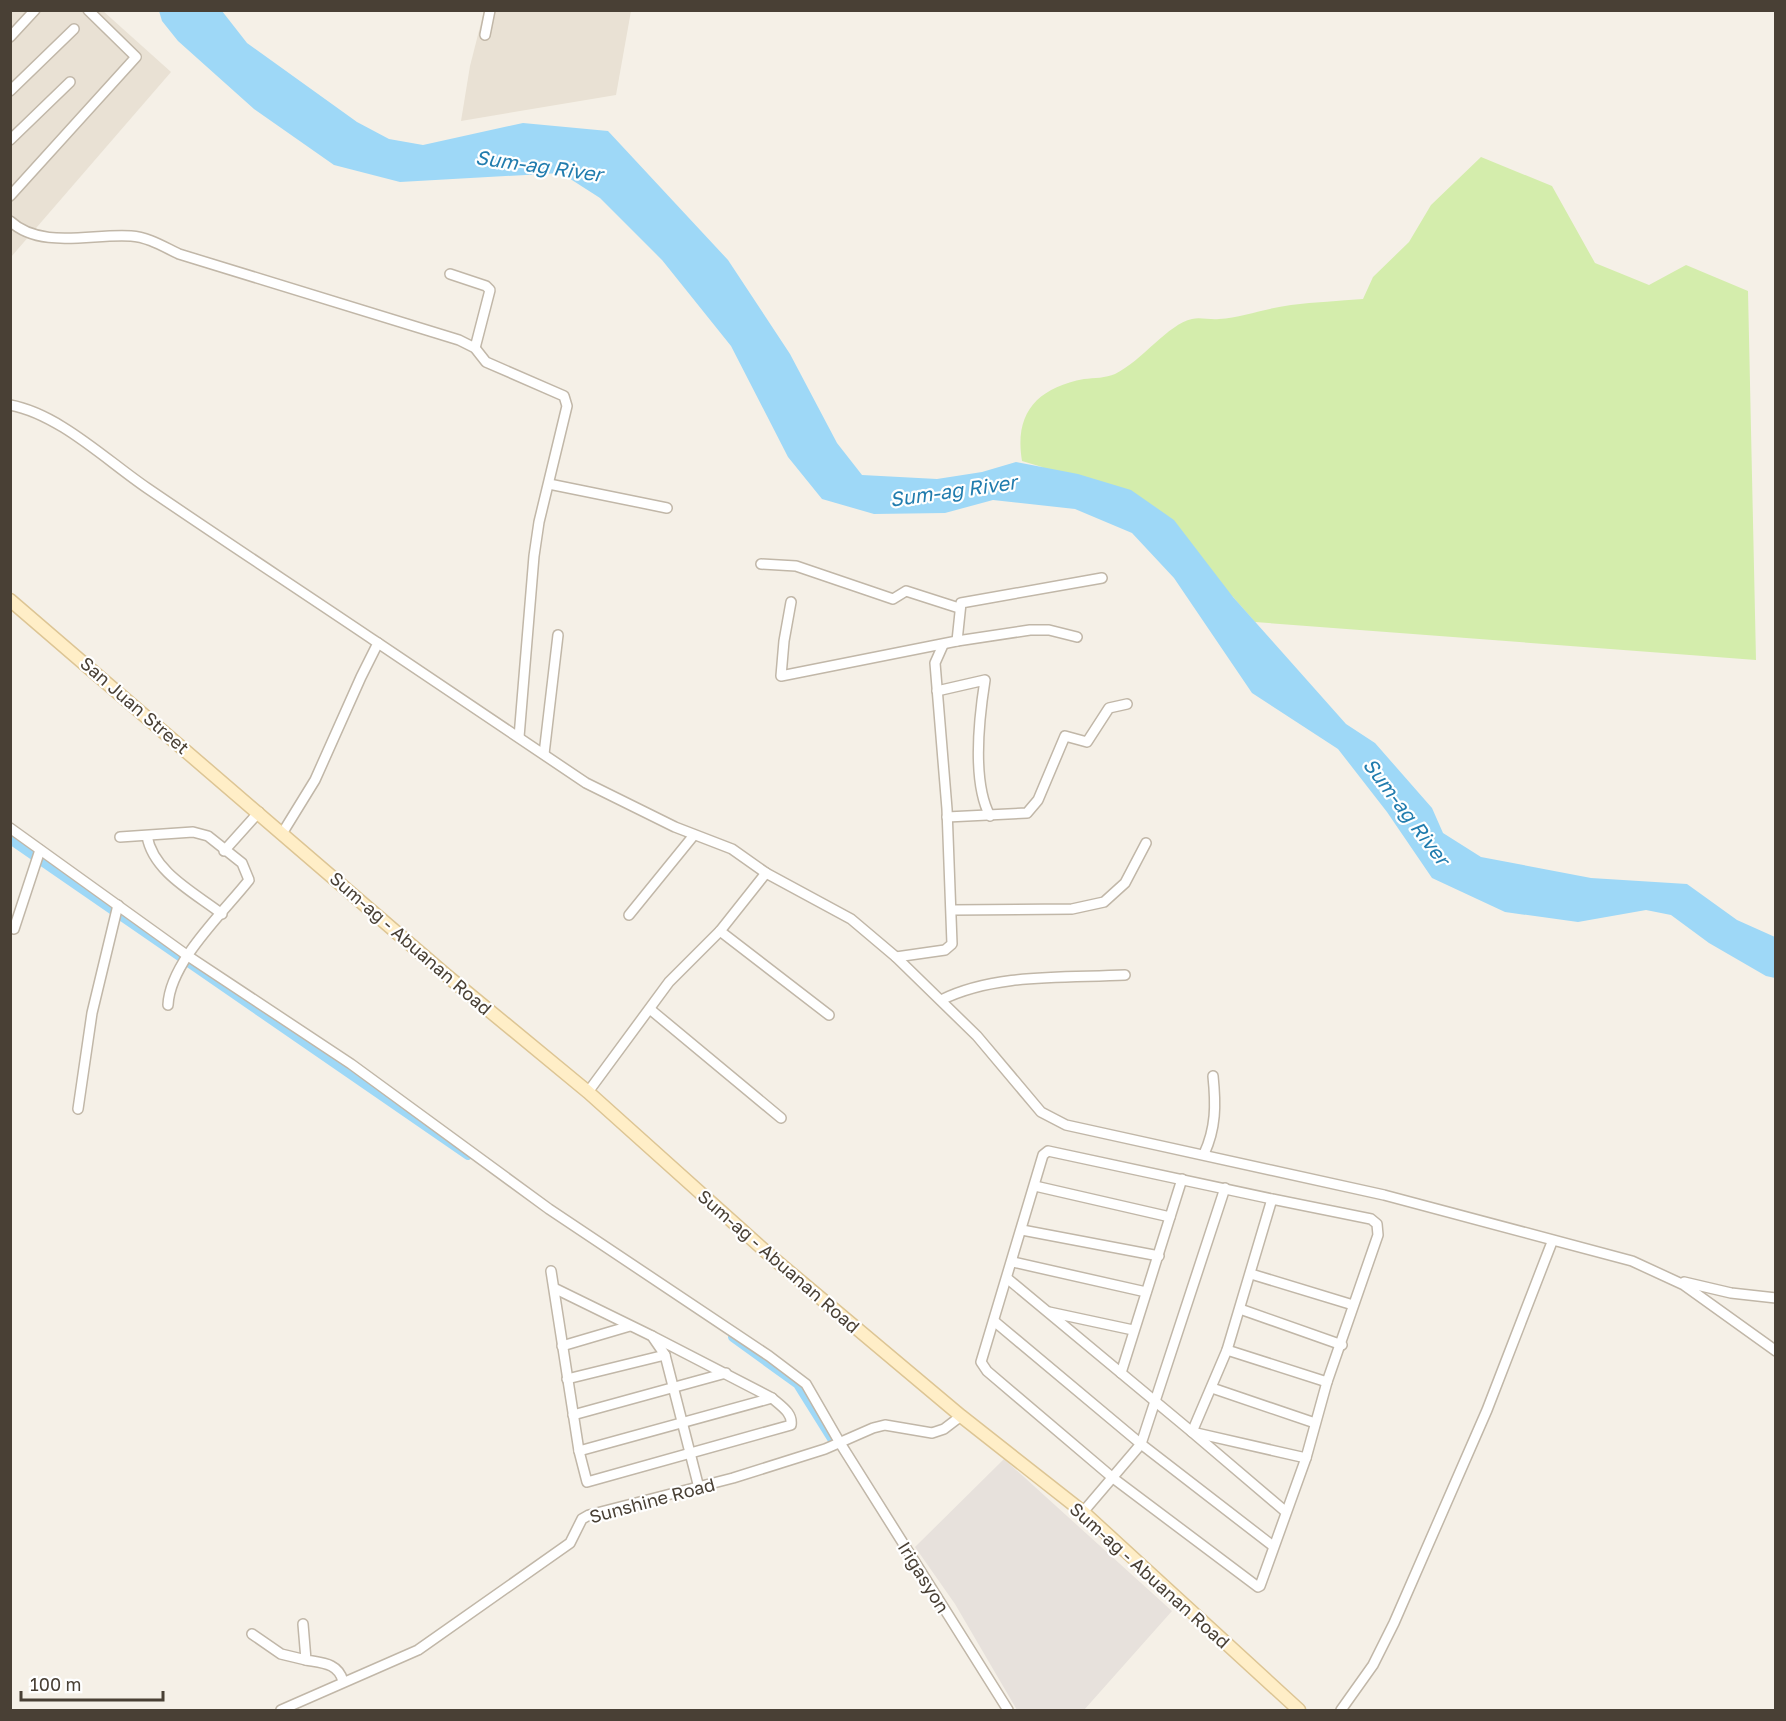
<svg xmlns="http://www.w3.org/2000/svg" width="1786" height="1721" viewBox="0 0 1786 1721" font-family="'Golos Text',sans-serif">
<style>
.residential{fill:#e9e1d4}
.industrial{fill:#e7e1dc}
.green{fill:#d4edac}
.water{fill:#9ed8f7}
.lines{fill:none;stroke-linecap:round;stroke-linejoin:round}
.canal{stroke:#9ed8f7;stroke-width:10}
.street-casing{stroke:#c1b7a8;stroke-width:12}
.secondary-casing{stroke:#ddc594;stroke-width:15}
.street{stroke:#fff;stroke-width:9}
.secondary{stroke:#ffeec7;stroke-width:12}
.labels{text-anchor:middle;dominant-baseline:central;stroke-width:4.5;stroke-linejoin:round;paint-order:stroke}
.street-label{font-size:18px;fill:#494035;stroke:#fff}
.water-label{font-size:20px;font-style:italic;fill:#217cae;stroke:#fff}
</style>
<rect width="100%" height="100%" fill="#f5f0e7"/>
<g class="residential">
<path d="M11 11H103L171 72 11 257Z"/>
<path d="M484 11H631L616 95 461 121 470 66Z"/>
</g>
<path class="industrial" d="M1004 1459 1172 1611 1084 1710H1017L955 1604 915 1547Z"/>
<path class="green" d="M1481 157 1552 186 1595 263 1649 285 1686 265 1748 291 1756 660 1255 622 1233 597 1042 467 1022 461C1014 413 1037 388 1084 379 1094 378 1106 378 1115 374 1142 361 1168 324 1192 319 1200 317 1210 320 1219 319 1243 317 1267 308 1291 305 1315 302 1339 301 1363 299L1373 277 1409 242 1431 205Z"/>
<path class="water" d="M159 11H222L247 43 357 122 389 139 423 145 523 123 608 131 728 260 790 354 837 443 862 475 937 479 982 472 1016 462 1078 474 1131 490 1174 520 1233 597 1346 724 1375 743 1432 808 1443 833 1481 857 1591 878 1687 884 1737 920 1775 937V978L1766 976 1709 943 1671 915 1646 910 1578 922 1505 912 1432 878 1387 812 1338 749 1252 693 1174 578 1132 533 1075 509 993 500 945 513 874 514 822 499 788 457 731 346 662 260 600 198 561 173 400 182 334 165 254 109 178 41 162 21Z"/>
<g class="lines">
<g class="canal">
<path d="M10 839 468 1155"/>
<path d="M733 1337 798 1384 833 1440"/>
</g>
<defs>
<g id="street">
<path d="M485 35 490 10"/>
<path d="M10 37 35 10"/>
<path d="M10 91 74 29"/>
<path d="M10 140 70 82"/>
<path d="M10 196 136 57 88 10"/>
<path d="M10 221C41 250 93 233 131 236 148 237 164 247 179 254L459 340 475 348 486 362 564 396 567 406 539 522 534 556 519 737"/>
<path d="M450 274 486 286 490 290 475 348"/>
<path d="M10 405C59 414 106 460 147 488 223 540 301 591 378 643L361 677 315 780 283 832"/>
<path d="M549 484 667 508"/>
<path d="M761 564 796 566 893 599 906 591 959 608"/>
<path d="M791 602 784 641 781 676 957 641 1030 630H1049L1077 637"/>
<path d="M957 641 961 603 1102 578"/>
<path d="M378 643 586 783 675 827 732 849 766 873 851 919 896 957 977 1036 1041 1112 1066 1125 1384 1195 1632 1261 1684 1285 1776 1351"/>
<path d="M937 691 985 680C979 718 972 782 990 816"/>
<path d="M544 754 558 635"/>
<path d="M947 817 1027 813 1038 800 1065 736 1087 742 1109 708 1127 704"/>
<path d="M10 828 188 956 351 1064 549 1209 769 1356 806 1384 840 1443 1008 1710"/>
<path d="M147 836C153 872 195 893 222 914"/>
<path d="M120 837 193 832 208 836 242 863 249 880C223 913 170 962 168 1005"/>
<path d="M224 851 259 812"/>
<path d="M952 910 1072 909 1104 902 1125 883 1146 843"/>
<path d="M629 915 694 835"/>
<path d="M14 929 40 850"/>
<path d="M720 931 829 1015"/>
<path d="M896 957 945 950 952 944 947 809 935 663 943 645"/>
<path d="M941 1000C995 973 1065 978 1125 975"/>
<path d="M651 1010 781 1118"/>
<path d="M588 1092 669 982 720 931 766 873"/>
<path d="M78 1109 92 1013 118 905"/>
<path d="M1204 1154C1216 1128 1216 1105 1213 1076"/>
<path d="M1035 1186 1170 1217"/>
<path d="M1272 1199 1371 1219 1377 1224 1378 1235 1327 1382 1306 1458 1260 1586 1258 1587 1113 1478 987 1371 981 1362 1043 1155 1048 1151 1272 1199 1227 1350 1192 1432 1286 1512"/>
<path d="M1022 1230 1159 1256"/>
<path d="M1013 1262 1146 1292"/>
<path d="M551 1271 579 1451 587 1482 791 1425C793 1413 781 1406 772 1398L652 1336"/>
<path d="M1251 1274 1353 1305"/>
<path d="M1008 1279 1192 1432 1306 1458"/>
<path d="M1684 1282 1731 1293 1776 1298"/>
<path d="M556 1289 652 1336 665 1355 699 1488"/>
<path d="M1240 1309 1342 1345"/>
<path d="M1049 1312 1133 1330"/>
<path d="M994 1321 1141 1444 1273 1546"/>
<path d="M562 1346 630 1326"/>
<path d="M1227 1350 1327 1382"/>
<path d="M1121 1373 1182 1179"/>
<path d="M567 1379 665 1355"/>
<path d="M1212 1388 1315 1423"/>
<path d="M573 1415 726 1373"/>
<path d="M579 1451 772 1398"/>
<path d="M1083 1512 1141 1444 1225 1188"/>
<path d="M303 1624 306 1660C323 1663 338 1663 343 1681"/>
<path d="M252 1634 281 1654 306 1660"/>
<path d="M281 1710 418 1650 570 1543 582 1519 589 1515 733 1478 825 1449 873 1428 885 1425 932 1433 944 1429 961 1416"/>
<path d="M1341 1710 1373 1665 1394 1623 1487 1410 1552 1242"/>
</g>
<path id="secondary" d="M10 600 446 975 588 1092 774 1259 961 1416 1083 1512 1299 1710"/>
</defs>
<use href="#street" class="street-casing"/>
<use href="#secondary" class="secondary-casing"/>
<use href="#street" class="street"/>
<use href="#secondary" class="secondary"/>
</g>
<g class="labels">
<g class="street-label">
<text transform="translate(135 705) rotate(41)">San Juan Street</text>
<text transform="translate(411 943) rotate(41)">Sum-ag - Abuanan Road</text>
<text transform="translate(779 1261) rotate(41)">Sum-ag - Abuanan Road</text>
<text transform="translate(652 1500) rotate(-15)">Sunshine Road</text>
<text transform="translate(1150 1575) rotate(42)">Sum-ag - Abuanan Road</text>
<text transform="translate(924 1577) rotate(58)">Irigasyon</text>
</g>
<g class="water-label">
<text transform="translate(539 165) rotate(8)">Sum-ag River</text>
<text transform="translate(953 490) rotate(-8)">Sum-ag River</text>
<text transform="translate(1407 811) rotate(53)">Sum-ag River</text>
</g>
</g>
<rect width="1786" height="1721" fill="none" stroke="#494035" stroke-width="24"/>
<path d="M21 1691v9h142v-9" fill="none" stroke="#494035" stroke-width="3"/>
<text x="30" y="1691" font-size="18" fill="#494035" stroke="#ffffff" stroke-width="4.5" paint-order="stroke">100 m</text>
</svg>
